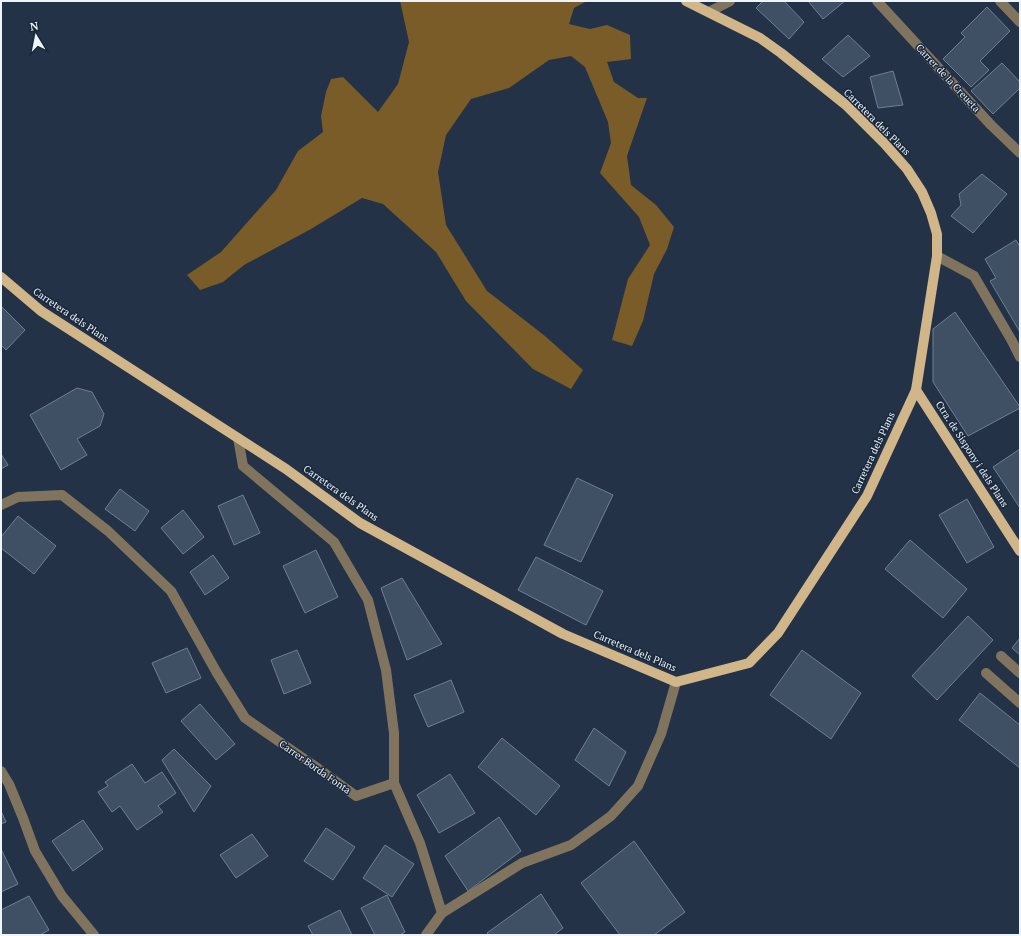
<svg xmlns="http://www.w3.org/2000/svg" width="1021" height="936" viewBox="0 0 1021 936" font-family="'PT Serif',serif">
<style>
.forest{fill:#795c28}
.building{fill:#3f4f64;stroke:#6e7f96}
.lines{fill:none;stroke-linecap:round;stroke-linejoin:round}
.minor{stroke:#81745f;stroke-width:10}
.major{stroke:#d1b689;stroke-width:10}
.labels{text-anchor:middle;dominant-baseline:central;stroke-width:3;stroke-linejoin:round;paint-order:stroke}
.street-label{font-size:10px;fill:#ecf4fe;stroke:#1a283b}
</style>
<rect width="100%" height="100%" fill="#233246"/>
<path class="forest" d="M400 1H587L574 8 569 24 590 29 607 25 630 35 631 59 607 62 614 82 638 98H647L627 156 631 185 656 205 674 227 667 249 654 274 643 321 632 346 612 340 628 279 650 245 639 217 600 173 611 143 608 122 585 67 571 56 549 60 509 88 471 99 446 135 438 172 446 225 487 291 545 336 583 370 571 389 533 369 466 301 436 252 383 204 362 198 311 229 244 265 223 282 200 290 187 275 221 252 276 190 298 151 323 132 321 116 326 92 331 79 343 77 378 112 398 84 409 42Z"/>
<g class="building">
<path d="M763 1H784L804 22 789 39 756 8Z"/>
<path d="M808 1H845L823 19Z"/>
<path d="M987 7 1010 31 980 61 989 70 971 87 943 59 965 37 961 33Z"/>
<path d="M848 35 870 56 843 77 822 59Z"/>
<path d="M1002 63 1020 82V88L993 114 971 91Z"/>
<path d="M893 71 903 105 878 108 870 77Z"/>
<path d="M982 174 1007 194 973 233 951 216 961 205 959 194Z"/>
<path d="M1016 240 1020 247V332L990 281 996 278 985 259Z"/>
<path d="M1 306 25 330 6 350 1 345Z"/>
<path d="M955 312 1020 407V408L968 436 933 382V329Z"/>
<path d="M77 388 92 392 104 414 100 426 77 439 87 455 61 470 30 415Z"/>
<path d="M1020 449V508L993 467Z"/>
<path d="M1 454 8 465 1 469Z"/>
<path d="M577 478 613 495 581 562 544 545Z"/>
<path d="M120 489 149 511 135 531 105 509Z"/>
<path d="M243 495 260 533 234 545 218 506Z"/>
<path d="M967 499 994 547 967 563 939 515Z"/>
<path d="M183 510 204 537 183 554 161 528Z"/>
<path d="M18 516 56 546 34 574 1 548V537Z"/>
<path d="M910 540 967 589 943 618 885 569Z"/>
<path d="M316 550 338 597 305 613 283 566Z"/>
<path d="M213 555 229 578 205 595 190 572Z"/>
<path d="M536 557 603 591 586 625 518 590Z"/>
<path d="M402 578 442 644 407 660 381 588Z"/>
<path d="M968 616 993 640 937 700 912 676Z"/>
<path d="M1020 638V655L1012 648Z"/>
<path d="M187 648 201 678 166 693 152 663Z"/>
<path d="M297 650 311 683 284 694 271 660Z"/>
<path d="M802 650 861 693 831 739 770 695Z"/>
<path d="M451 680 464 712 428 727 414 695Z"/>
<path d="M980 693 1020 725V768L959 720Z"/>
<path d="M200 704 235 744 216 760 181 721Z"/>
<path d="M594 728 626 752 609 786 575 760Z"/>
<path d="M502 738 560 786 536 815 478 767Z"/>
<path d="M174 749 211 786 194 812 162 760Z"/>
<path d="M132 764 145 783 162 772 176 793 158 806 163 812 137 830 120 806 112 812 98 792 108 786 105 782Z"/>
<path d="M450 774 475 813 439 833 417 795Z"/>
<path d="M1 811 6 822 1 824Z"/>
<path d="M499 817 521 851 468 891 445 856Z"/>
<path d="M83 820 103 849 73 871 52 841Z"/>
<path d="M326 828 355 847 333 880 304 861Z"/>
<path d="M252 834 268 856 236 878 220 855Z"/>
<path d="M634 841 685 912 654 935H620L581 883Z"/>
<path d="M385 845 414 864 392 897 363 878Z"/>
<path d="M1 849 18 884 1 892Z"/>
<path d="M541 894 563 928 554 935H489L487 933Z"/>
<path d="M387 895 405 932 400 935H375L361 908Z"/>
<path d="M29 896 49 930 40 935H1V910Z"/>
<path d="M340 910 352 935H313L308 926Z"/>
</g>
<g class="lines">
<g class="minor">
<path d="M877 1 991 125 1020 153"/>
<path d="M1000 1 1020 22"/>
<path d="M709 12 730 1"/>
<path d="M937 256 974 276 1012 341 1020 357"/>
<path d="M238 438 243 466 334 542 368 600 386 670 394 733V783L420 843 442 913"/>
<path d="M1 505 18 497 62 495 108 531 171 591 217 673 245 718 316 767 356 796 394 783"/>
<path d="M1001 656 1020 673"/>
<path d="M986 673 1020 703"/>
<path d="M1 771 9 784 23 818 35 851 62 896 94 935"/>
<path d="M426 935 442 913 522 863 571 845 611 816 638 786 661 734 676 682"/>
</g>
<g class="major">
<path d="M1 277 41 311 286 469 360 523 563 634 676 682 749 663 778 633 867 496 916 390 937 256V234L931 213 922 192 907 169 884 143 846 105 781 53 760 38 686 1"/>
<path d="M916 390 1020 551"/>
</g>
</g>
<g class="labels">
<g class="street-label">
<text transform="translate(948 78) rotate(47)">Carrer de la Creueta</text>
<text transform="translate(877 122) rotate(45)">Carretera dels Plans</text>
<text transform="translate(71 315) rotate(34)">Carretera dels Plans</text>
<text transform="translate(873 453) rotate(-65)">Carretera dels Plans</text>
<text transform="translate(972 454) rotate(57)">Ctra. de Sispony i dels Plans</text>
<text transform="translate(341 493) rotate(35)">Carretera dels Plans</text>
<text transform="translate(635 651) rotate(23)">Carretera dels Plans</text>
<text transform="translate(315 767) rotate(35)">Carrer Borda Fonta</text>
</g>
</g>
<rect width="1021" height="936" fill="none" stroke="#ecf4fe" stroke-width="4"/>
<g transform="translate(36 36) rotate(350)" stroke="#1a283b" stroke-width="3" paint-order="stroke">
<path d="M0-3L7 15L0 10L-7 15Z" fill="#ecf4fe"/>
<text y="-6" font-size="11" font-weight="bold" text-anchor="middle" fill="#ecf4fe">N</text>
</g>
</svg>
